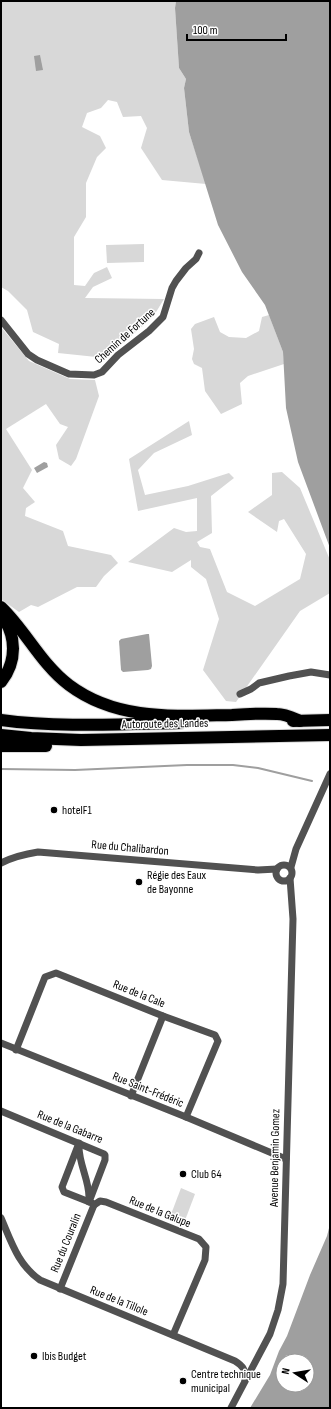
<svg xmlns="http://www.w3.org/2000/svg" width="331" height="1409" viewBox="0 0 331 1409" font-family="'Sofia Sans Condensed',sans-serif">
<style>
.green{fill:#d8d8d8}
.water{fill:#9f9f9f;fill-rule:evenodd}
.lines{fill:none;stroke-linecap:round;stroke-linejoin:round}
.stream{stroke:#9f9f9f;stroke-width:2}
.highway-casing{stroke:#dbdbdb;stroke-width:14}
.street{stroke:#515151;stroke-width:7}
.highway{stroke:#000;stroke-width:12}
.poi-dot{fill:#000;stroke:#fff;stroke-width:1.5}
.labels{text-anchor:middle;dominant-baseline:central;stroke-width:3;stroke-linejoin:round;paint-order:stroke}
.street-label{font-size:12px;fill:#000;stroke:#fff}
.poi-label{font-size:12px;fill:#000;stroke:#fff;text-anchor:start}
</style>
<rect width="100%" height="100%" fill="#fff"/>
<g class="green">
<path d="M1 1H176L175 8 179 68 186 79 184 88 189 132 206 184 162 180 141 148 147 128 141 116 123 117 117 102 108 100 101 108 87 113 82 127 100 136 106 148 97 157 86 183V217L74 237V285L85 286 94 273 107 267 112 278 93 287 85 298 164 299 153 317 106 358 58 353 59 344 33 332 27 310 8 291 1 287Z"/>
<path d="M144 244V262L107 263 106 245Z"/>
<path d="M269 315 283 352 284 364 248 376 240 383 242 404 221 414 205 391 202 368 194 364 192 359 194 349 191 329 195 324 214 317 220 332 229 337 246 338 259 331 262 317Z"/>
<path d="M1 327 29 361 70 379 95 380 99 396 76 459 71 466 59 459 56 445 68 427 60 424 46 404 6 429 32 470 23 488 35 502 26 508 25 516 63 531 68 546 111 555 118 563 104 576 96 587H77L38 607 31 605 19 612 1 599Z"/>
<path d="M189 421 192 435 154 453 138 470 145 495 188 486 229 473 234 478 211 496 212 533 197 542 200 547 210 549 227 592 255 606 300 579 306 554 284 519 279 521 277 532 248 512 272 495V473L282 472 300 488 330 560V593L300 611 236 702 226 701 203 670 219 619 206 579 191 567V560L172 572 128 562 174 528 186 532 197 531V498L138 511 129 459Z"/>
<path d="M181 1188 195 1194 184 1223 170 1217Z"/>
</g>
<g class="water">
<path d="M176 1H330V548L298 462 286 408 283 352 265 305 242 272 218 225 189 132 184 88 186 79 179 68 175 8Z"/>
<path d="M40 55 43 70 36 71 34 56Z"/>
<path d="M44 462 47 463 48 467 37 473 34 468Z"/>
<path d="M147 634H149L152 666 151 669 148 670 123 672 121 670 119 641 121 639Z"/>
<path d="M330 1224V1408H250L270 1375 279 1351 287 1336 310 1275 327 1236ZM283 1361H307V1385H283Z"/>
</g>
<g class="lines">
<path class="stream" d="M1 769 75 770 187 765H233L258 768 312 781"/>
<defs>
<g id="highway">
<path d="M1 607C26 631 41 664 69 685 117 721 175 716 232 715 247 714 262 713 277 714 285 714 293 718 300 721"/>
<path d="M1 615C17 635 17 662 1 682"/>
<path d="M1 720C60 728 121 724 181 723"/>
<path d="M293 721 330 720"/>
<path d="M1 735 31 738 81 740 330 735"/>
<path d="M1 746H46"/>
</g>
</defs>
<use href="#highway" class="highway-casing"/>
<g class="street">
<path d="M1 320 28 354 37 360 69 374 94 375 102 372 118 355 149 331 163 317 172 288 176 281 186 268 196 259 199 253"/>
<path d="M240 694 251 689 259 683 289 676 311 672 330 675"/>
<path d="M1 863C13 857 25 854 38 852L258 870 277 869"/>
<circle cx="284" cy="873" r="8"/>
<path d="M291 867 296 849 330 774"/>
<path d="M1 1043 186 1117 286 1159"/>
<path d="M16 1050 45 977 56 973 163 1016 215 1035 218 1041 186 1117"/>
<path d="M131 1096 163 1016"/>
<path d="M1 1111 104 1154 105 1155V1160L89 1202"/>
<path d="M79 1143 62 1187 64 1192 92 1203"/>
<path d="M79 1147C79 1164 89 1180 89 1197"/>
<path d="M94 1205 100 1201 106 1202 199 1239 206 1247 205 1260 173 1335"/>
<path d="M1 1218C11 1241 18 1265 40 1280L235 1361C243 1366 246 1370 245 1380"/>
<path d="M60 1289 94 1205"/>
<path d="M231 1408 270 1334 278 1310 283 1284 293 919 290 878"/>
</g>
<use href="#highway" class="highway"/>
</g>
<g class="poi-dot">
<circle cx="54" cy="810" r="4"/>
<circle cx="139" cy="882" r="4"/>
<circle cx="183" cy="1174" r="4"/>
<circle cx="34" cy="1356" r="4"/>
<circle cx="183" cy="1381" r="4"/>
</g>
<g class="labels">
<g class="street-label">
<text transform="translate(125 336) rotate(-42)">Chemin de Fortune</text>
<text transform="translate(165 724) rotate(-1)">Autoroute des Landes</text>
<text transform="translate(130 848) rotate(5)">Rue du Chalibardon</text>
<text transform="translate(139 994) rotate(22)">Rue de la Cale</text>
<text transform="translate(148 1090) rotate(22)">Rue Saint-Frédéric</text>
<text transform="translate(70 1127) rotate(22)">Rue de la Gabarre</text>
<text transform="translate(275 1158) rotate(-89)">Avenue Benjamin Gomez</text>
<text transform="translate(160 1212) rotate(22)">Rue de la Galupe</text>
<text transform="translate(66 1243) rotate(-68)">Rue du Couralin</text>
<text transform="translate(119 1301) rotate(22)">Rue de la Tillole</text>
</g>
<g class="poi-label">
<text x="62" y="810">hotelF1</text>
<text x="147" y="875">Régie des Eaux<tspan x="147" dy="14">de Bayonne</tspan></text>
<text x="191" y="1174">Club 64</text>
<text x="42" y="1356">Ibis Budget</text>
<text x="191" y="1374">Centre technique<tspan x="191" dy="14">municipal</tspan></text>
</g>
</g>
<rect width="331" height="1409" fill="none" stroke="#000000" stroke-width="4"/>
<g transform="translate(295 1373) rotate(282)"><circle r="19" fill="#ffffff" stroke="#999999"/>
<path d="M0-3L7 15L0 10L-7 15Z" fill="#000000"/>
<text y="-6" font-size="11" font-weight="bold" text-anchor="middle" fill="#000000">N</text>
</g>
<path d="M187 34v6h99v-6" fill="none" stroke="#000000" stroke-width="2"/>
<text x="193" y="34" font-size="12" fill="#000000" stroke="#ffffff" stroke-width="3" paint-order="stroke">100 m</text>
</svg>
